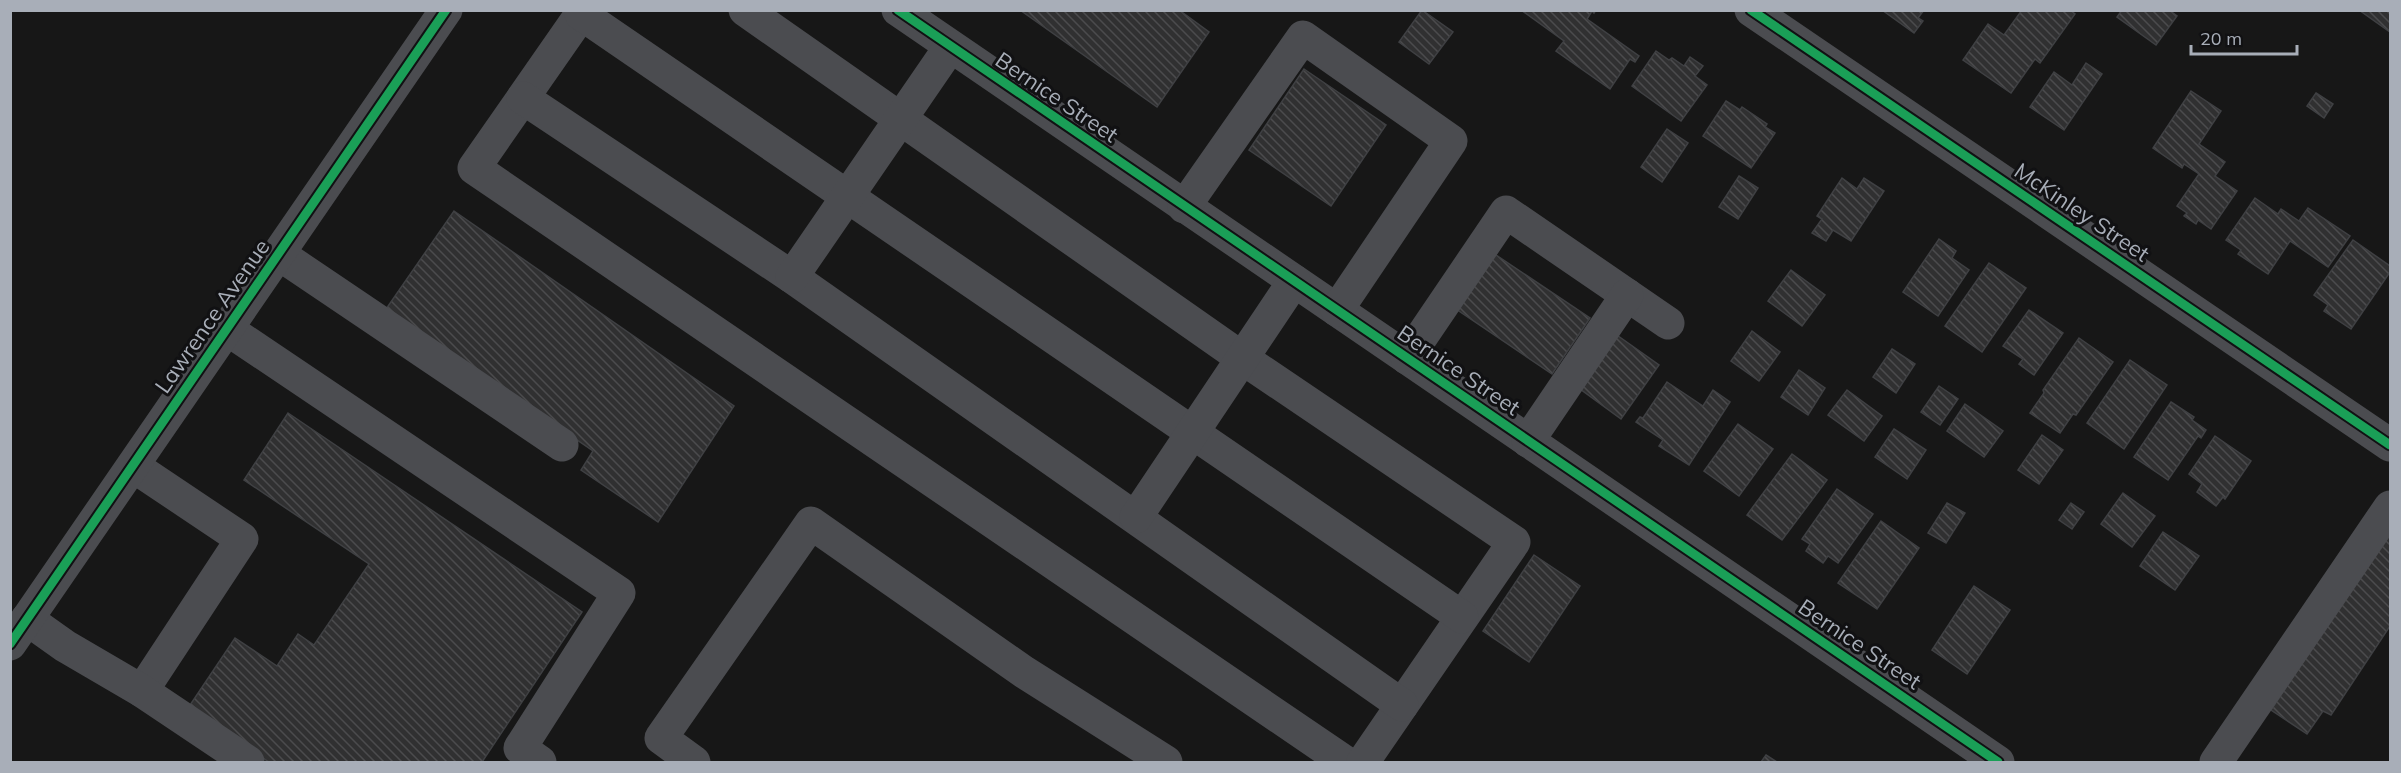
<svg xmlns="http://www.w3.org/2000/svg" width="2401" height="773" viewBox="0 0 2401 773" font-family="Mulish,sans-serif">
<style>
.building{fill:url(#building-back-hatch);stroke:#3f4043;stroke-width:1.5}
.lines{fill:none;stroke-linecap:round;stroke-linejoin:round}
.minor{stroke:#4b4c50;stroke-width:33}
.cycleway-casing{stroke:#111113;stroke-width:13}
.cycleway{stroke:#1a9f57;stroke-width:9}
.labels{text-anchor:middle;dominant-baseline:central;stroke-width:6;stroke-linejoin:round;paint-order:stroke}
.street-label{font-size:22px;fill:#a8aeb8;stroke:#111113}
</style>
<defs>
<pattern id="building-back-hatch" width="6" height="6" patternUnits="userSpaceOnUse" patternTransform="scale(1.5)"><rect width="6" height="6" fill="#303031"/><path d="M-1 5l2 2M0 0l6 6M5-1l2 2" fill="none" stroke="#4b4b4d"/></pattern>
</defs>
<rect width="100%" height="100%" fill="#171717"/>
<g class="building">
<path d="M1020 10H1179L1209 32 1157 107Z"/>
<path d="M1422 10 1453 32 1429 64 1399 42Z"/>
<path d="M1521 10H1596L1594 13 1592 11 1587 19 1639 56 1635 62 1630 59 1610 89 1556 51 1564 41Z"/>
<path d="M1882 10H1924L1918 18 1923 21 1914 33Z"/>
<path d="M2022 10H2070L2075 14 2040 63 2035 59 2011 93 1963 60 1988 24 2004 35Z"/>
<path d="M2122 10H2169L2177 16 2156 45 2117 17Z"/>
<path d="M2359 10H2390V32Z"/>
<path d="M1656 51 1669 60 1672 58 1684 66 1690 57 1703 66 1695 76 1707 85 1681 121 1632 86Z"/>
<path d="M2086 63 2102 74 2064 130 2030 107 2054 72 2072 85Z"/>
<path d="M1304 69 1386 125 1331 206 1249 150Z"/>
<path d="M2191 91 2221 111 2199 144 2225 162 2215 176 2237 191 2211 229 2198 220 2196 224 2184 216 2187 213 2177 206 2199 174 2184 164 2182 168 2153 148Z"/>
<path d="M2316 93 2333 104 2324 118 2307 106Z"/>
<path d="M1726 101 1740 110 1742 107 1767 124 1765 127 1775 133 1751 168 1703 136Z"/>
<path d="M1667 129 1688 143 1662 182 1641 167Z"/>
<path d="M1739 176 1758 188 1738 219 1719 207Z"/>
<path d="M1842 178 1857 189 1864 178 1884 191 1851 241 1833 230 1826 241 1812 233 1822 219 1817 216Z"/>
<path d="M2255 198 2278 214 2281 209 2299 221 2308 208 2350 236 2328 267 2290 241 2268 274 2238 254 2241 250 2226 240Z"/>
<path d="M454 211 734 406 658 522 581 470 593 451 386 309Z"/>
<path d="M1939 239 1956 251 1952 258 1969 270 1938 316 1903 292Z"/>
<path d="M2353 240 2390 266V272L2351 329 2324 311 2328 305 2314 295Z"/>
<path d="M1493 253 1590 318 1552 374 1456 309Z"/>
<path d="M1989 263 2026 288 1982 352 1945 326Z"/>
<path d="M1791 270 1825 295 1802 326 1768 301Z"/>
<path d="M2029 310 2063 333 2034 375 2019 364 2023 359 2003 346Z"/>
<path d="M1752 331 1780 352 1759 381 1731 361Z"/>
<path d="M1614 333 1659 365 1621 419 1576 386Z"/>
<path d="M2079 338 2113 362 2076 415 2073 414 2060 433 2030 413 2044 393 2043 390Z"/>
<path d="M1892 349 1915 364 1896 393 1873 377Z"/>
<path d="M2130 360 2167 385 2124 449 2087 423Z"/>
<path d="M1799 370 1825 388 1808 415 1781 397Z"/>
<path d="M1667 382 1703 406 1713 390 1730 402 1689 465 1659 446 1663 440 1636 422 1640 417 1643 418Z"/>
<path d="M1939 386 1958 399 1940 425 1921 412Z"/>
<path d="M1847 390 1882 416 1864 441 1828 415Z"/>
<path d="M2171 402 2194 417 2192 420 2206 430 2201 438 2198 436 2168 480 2134 457Z"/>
<path d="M1965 404 2003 431 1984 457 1947 431Z"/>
<path d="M288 413 582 612 482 762H269L188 708 235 638 277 666 298 634 314 645 369 564 244 480Z"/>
<path d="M1738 424 1773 449 1739 496 1704 471Z"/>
<path d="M1894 429 1926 450 1907 479 1875 457Z"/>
<path d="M2042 435 2063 450 2039 484 2018 470Z"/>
<path d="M2215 436 2251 461 2225 499 2223 497 2216 506 2197 492 2202 484 2189 474Z"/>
<path d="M1792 454 1827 480 1782 540 1747 515Z"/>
<path d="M1837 489 1873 514 1838 563 1828 556 1823 563 1806 551 1810 544 1802 539Z"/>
<path d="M2123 493 2155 516 2132 547 2101 524Z"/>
<path d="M1947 503 1965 513 1946 543 1928 533Z"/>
<path d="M2071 503 2084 512 2072 529 2059 520Z"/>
<path d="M1881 521 1919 548 1877 609 1838 583Z"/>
<path d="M2390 531V626L2331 715 2323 711 2307 734 2271 710Z"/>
<path d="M2163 532 2199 556 2175 590 2140 566Z"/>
<path d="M1534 555 1580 586 1529 662 1483 631Z"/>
<path d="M1974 586 2010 610 1967 674 1932 650Z"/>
<path d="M1766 755 1777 762H1761Z"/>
</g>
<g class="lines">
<g class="minor">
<path d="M584 10 474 168 1345 762"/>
<path d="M745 10 1242 358 1514 542 1363 762"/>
<path d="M898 10 1998 762"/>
<path d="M1751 10 2390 445"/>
<path d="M581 14 1462 617"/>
<path d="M523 98 792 277 1402 705"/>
<path d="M1184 207 1303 37 1451 141 1337 310"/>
<path d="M279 254 562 445"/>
<path d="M792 277 950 47"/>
<path d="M227 329 619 593 520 748 540 762"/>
<path d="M1407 358 1506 212 1668 323"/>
<path d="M1528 441 1627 295"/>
<path d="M133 466 242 539 142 691"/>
<path d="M1136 517 1294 281"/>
<path d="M27 619 65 646 142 691 248 762"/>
<path d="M10 644 446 10"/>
<path d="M694 762 661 738 811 523 1024 672 1166 762"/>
<path d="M2216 762 2390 507"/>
</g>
<defs>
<g id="cycleway">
<path d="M898 10 1998 762"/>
<path d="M1751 10 2390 445"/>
<path d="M10 644 446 10"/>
</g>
</defs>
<use href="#cycleway" class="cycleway-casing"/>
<use href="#cycleway" class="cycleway"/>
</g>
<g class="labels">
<g class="street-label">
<text transform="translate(1057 97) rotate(34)">Bernice Street</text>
<text transform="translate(2082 212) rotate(34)">McKinley Street</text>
<text transform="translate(212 316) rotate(-55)">Lawrence Avenue</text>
<text transform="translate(1459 370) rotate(34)">Bernice Street</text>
<text transform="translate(1860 644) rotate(34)">Bernice Street</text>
</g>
</g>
<rect width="2401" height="773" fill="none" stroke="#a8aeb8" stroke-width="24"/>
<path d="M2191 45v9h106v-9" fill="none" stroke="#a8aeb8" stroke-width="3"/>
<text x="2200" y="45" font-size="18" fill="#a8aeb8" stroke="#111113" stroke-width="4.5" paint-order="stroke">20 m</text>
</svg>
